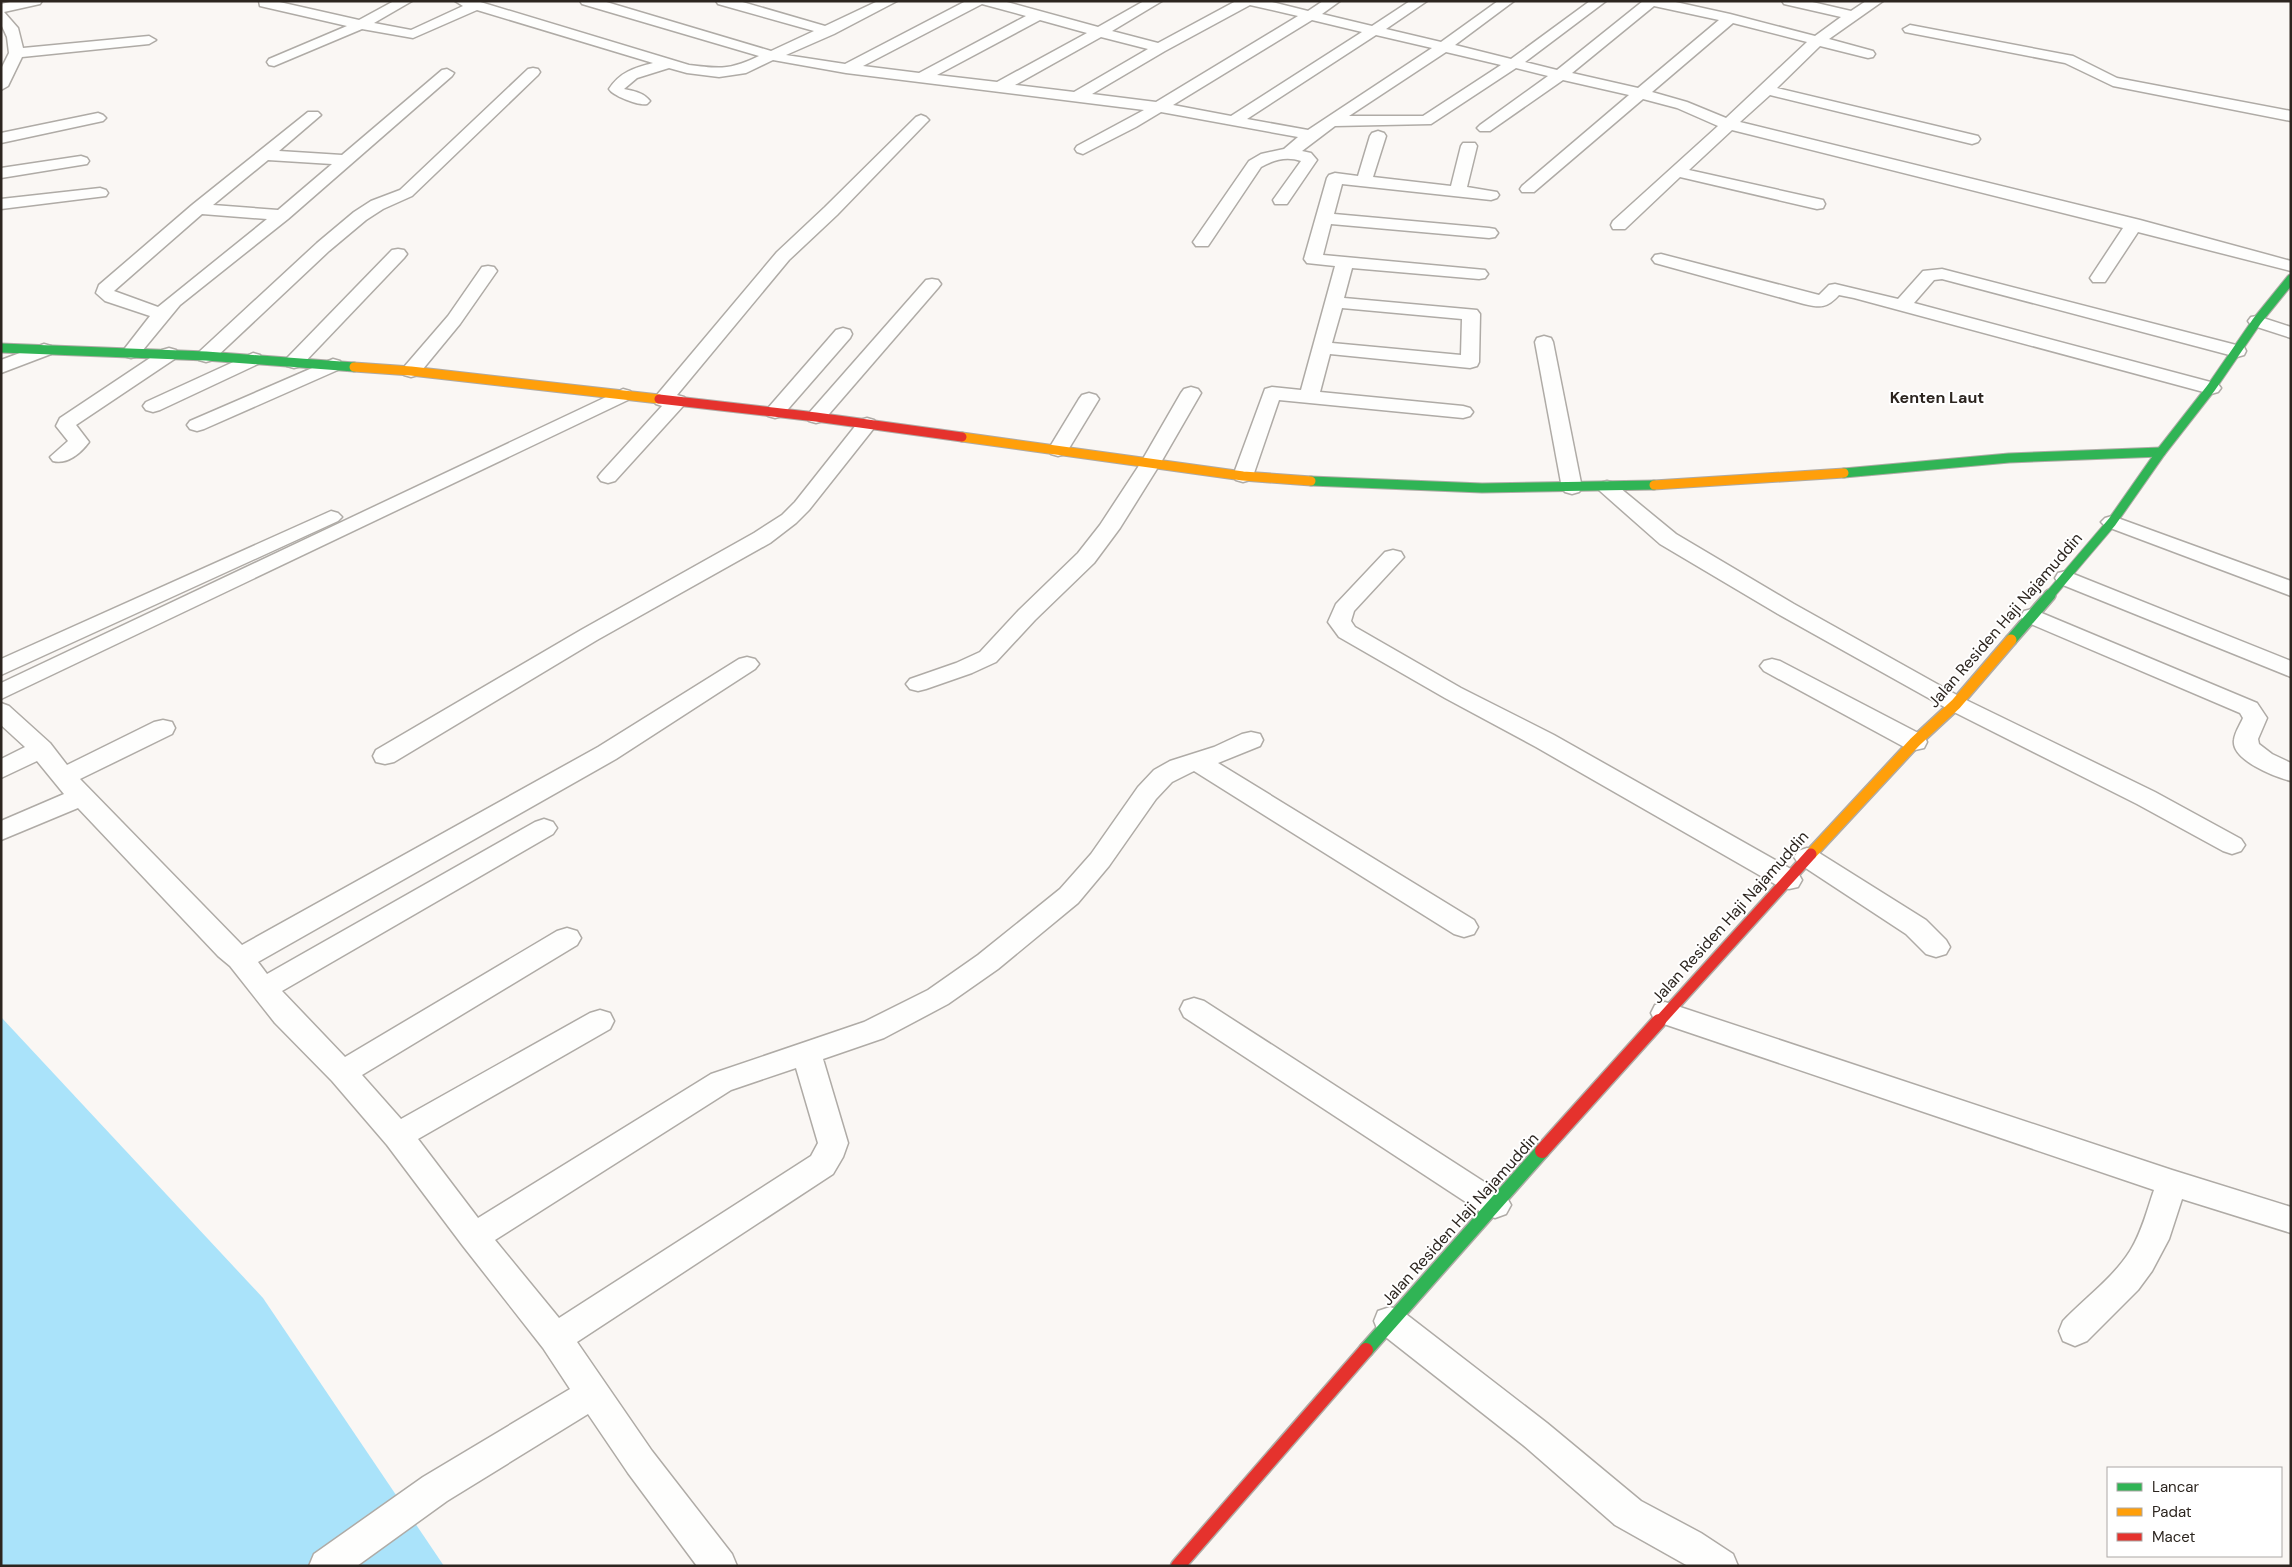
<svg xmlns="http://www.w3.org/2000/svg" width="2292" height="1567" viewBox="0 0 2292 1567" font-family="'DM Sans',sans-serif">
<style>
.water{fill:#aae3fa}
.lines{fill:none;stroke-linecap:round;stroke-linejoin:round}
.street-casing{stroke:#afaba6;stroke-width:3}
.fast-far2-casing{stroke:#afaba6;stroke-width:11}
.fast-far1-casing{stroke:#afaba6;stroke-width:14}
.fast-casing{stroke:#afaba6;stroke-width:17}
.slow-far1-casing{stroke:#afaba6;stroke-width:11}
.slow-casing{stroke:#afaba6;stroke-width:14}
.jam-far2-casing{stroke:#afaba6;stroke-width:11}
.jam-far1-casing{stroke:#afaba6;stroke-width:14}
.jam-casing{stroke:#afaba6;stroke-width:17}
.street{fill:#fefefd;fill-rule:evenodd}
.fast-far2{stroke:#30b455;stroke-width:9}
.fast-far1{stroke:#30b455;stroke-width:11}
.fast{stroke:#30b455;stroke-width:14}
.slow-far1{stroke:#ff9f0a;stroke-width:9}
.slow{stroke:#ff9f0a;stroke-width:11}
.jam-far2{stroke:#e5322d;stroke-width:9}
.jam-far1{stroke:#e5322d;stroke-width:11}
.jam{stroke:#e5322d;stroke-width:14}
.labels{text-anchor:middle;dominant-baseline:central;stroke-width:4;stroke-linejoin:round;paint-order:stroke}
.far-quarter-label{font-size:16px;font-weight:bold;fill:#2c251f;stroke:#fff}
.street-label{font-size:16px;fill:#2c251f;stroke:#fff}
</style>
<rect width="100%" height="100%" fill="#faf7f4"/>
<path class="water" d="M1 1017 263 1298 444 1566H1Z"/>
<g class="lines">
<defs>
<g id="street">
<path d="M14 1H42L40 4 4 12 18 28 23 48 149 36 156 40 149 44 22 57 8 86 1 90V69L9 53 7 37 1 24V4Z"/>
<path d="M259 1H275L359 20 394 1H412L374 23 411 30 463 6 455 1H477L689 65C720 69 730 70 759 56L582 4 580 1H603L771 51 814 31 718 4 716 1H739L825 26 878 1H897L834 34 786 55 845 64 966 1H1003L1098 27 1144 1H1162L1112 31 1158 43 1236 1H1268L1308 11 1323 1H1340L1322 14 1372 26 1410 1H1427L1386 29 1441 42 1498 1H1514L1455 45 1511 59 1590 1H1606L1525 62 1557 70 1643 1H1671L1730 14 1815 36 1841 17 1784 4 1782 1H1808L1851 11 1866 1H1883L1829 39 1873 51 1875 54 1873 57 1868 58 1820 46 1777 88 1978 136 1980 139 1978 142 1972 144 1770 95 1740 122 2140 220 2291 261V271L2138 232 2105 282H2093L2090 278 2123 228 1732 130 1689 170 1823 200 1825 204 1823 208 1817 209 1680 177 1625 229H1613L1611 225 1613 221 1718 126 1677 108 1643 99 1534 192H1522L1520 189 1522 186 1629 95 1563 80 1490 131H1480L1477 128 1480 125 1548 76 1516 68 1431 124 1335 126 1302 151 1311 153 1317 160 1287 204H1275L1273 200 1301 161C1286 156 1273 160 1261 167L1208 246H1196L1193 242 1249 161 1261 154 1284 149 1298 137 1161 112 1136 127 1083 154 1077 152 1075 149 1077 146 1144 110 846 73 773 60 746 73 719 77 687 73 669 68 637 78 624 89C633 91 643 92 650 101L647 104C639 106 613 96 609 89 620 72 634 68 653 63L477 10 413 38 362 29 274 66 269 65 267 62 269 59 347 26 260 6ZM982 4 1026 16 919 73 863 66ZM1250 5 1298 16 1156 102 1092 94 1165 51ZM1654 6 1719 20 1638 88 1572 73ZM1040 20 1087 33 997 82 937 75ZM1312 20 1362 32 1231 116 1173 105ZM1733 23 1807 42 1726 118 1687 102 1652 92ZM1376 35 1432 48 1308 130 1247 119ZM1101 37 1148 49 1074 92 1015 85ZM1446 52 1501 65 1423 116H1349Z"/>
<path d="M1910 25 2073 56 2117 78 2291 111V121L2113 86 2065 63 1905 32 1903 29Z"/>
<path d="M533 68 538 69 540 72 538 75 412 196 383 209 366 220 329 251 213 360 206 362 199 360 197 356 199 352 317 243 354 212 371 201 400 190 528 69Z"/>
<path d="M447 69 454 73 452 76 288 219 180 305 138 356 131 358 124 356 122 352 150 316 105 301 96 293 99 285 192 205 308 112H318L321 115 279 151 342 155 442 70ZM268 160 332 164 278 210 213 205ZM202 214 267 219 158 307 114 291Z"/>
<path d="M98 113 103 115 106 118 103 121 1 143V133Z"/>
<path d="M921 115 926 117 929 120 926 123 837 215 789 260 677 395 684 397 687 401 684 405 615 481 608 483 601 481 598 477 601 473 662 406 656 404 653 400 656 396 777 252 825 207 916 117Z"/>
<path d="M1378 131 1384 133 1386 136 1373 177 1451 186 1461 146 1463 143H1475L1477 146 1467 187 1497 192 1499 195 1497 198 1491 200 1342 184 1334 214 1489 228 1495 229 1498 233 1495 237 1489 238 1331 224 1323 255 1485 270 1488 274 1485 278 1479 279 1352 268 1344 298 1477 310 1480 314 1479 362 1477 366 1470 368 1330 354 1320 392 1463 406 1470 408 1473 412 1470 416 1463 418 1279 400 1253 476 1250 480 1243 482 1236 480 1233 476 1265 389 1272 387 1301 390 1335 266 1307 263 1304 259 1327 178 1329 175 1335 173 1358 176 1370 136 1372 133ZM1342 308 1462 319 1461 355 1332 343Z"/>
<path d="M81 156 87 158 89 161 87 164 1 178V168Z"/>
<path d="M100 188 106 190 108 193 106 196 1 209V199Z"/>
<path d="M398 249 404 250 407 254 404 258 301 366 294 368 287 366 285 362 287 358 392 250Z"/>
<path d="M1661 254 1819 295 1829 285 1835 284 1898 299 1923 271 1942 269 2244 347 2246 351 2244 355 2237 357 1942 279 1934 280 1914 303 2218 384 2221 388 2218 392 2211 394 1854 298 1839 295C1827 308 1821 308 1804 304L1655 263 1652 259 1655 255Z"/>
<path d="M488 266 494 267 497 271 460 324 418 375 411 377 404 375 401 371 404 367 448 316 482 267Z"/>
<path d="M932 279 938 280 941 284 938 288 823 421 816 423 809 421 806 417 809 413 926 280Z"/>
<path d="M2257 316 2291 327V338L2251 325 2248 321 2251 317Z"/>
<path d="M843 328 850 330 852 334 850 338 782 416 775 418 768 416 765 412 768 408 836 330Z"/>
<path d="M1544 336 1551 338 1553 342 1582 488 1579 492 1572 494 1565 492 1562 488 1535 342 1537 338Z"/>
<path d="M44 344 51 346 53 350 51 354 1 373V360Z"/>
<path d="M169 348 176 350 178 354 176 358 76 425 89 442C81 453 67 465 53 461L50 457 68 441 56 426 60 418 162 350Z"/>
<path d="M253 353 260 355 262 359 260 363 160 410 153 412 146 410 143 406 146 402Z"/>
<path d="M333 359 340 361 342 365 340 369 204 429 197 431 190 429 187 425 190 421Z"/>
<path d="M1191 387 1198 389 1201 393 1160 464 1120 528 1094 563 1035 620 996 662 972 673 926 689 918 691 910 689 906 684 910 679 956 663 980 652 1019 610 1078 553 1100 525 1140 464 1181 393 1184 389Z"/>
<path d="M623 389 630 391 633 395 630 399 1 699V683Z"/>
<path d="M1089 393 1096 395 1099 399 1068 450 1065 454 1058 456 1051 454 1048 450 1079 399 1082 395Z"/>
<path d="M867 418 874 420 877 424 874 428 809 510 796 523 770 543 597 640 394 762 385 764 376 762 373 756 376 750 581 630 754 533 782 515 795 502 860 420Z"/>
<path d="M1607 481 1614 483 1676 534 1794 604 1964 699 2155 792 2241 839 2245 845 2241 851 2232 854 2223 851 2137 804 1948 709 1778 614 1660 544 1600 491 1597 487 1600 483Z"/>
<path d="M331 511 338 513 342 517 338 521 1 675V659Z"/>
<path d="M2112 516 2291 581V596L2105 526 2101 522 2105 518Z"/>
<path d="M1393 550 1401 552 1404 557 1354 611 1351 621 1355 627 1461 688 1554 735 1798 873 1802 880 1798 887 1789 889 1780 887 1536 747 1445 698 1339 637 1328 622 1336 604 1385 552Z"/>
<path d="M2066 571 2291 661V677L2058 583 2055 578 2058 573Z"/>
<path d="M2032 609 2257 703 2267 718 2258 739 2259 744 2272 754 2291 763V781C2275 777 2231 760 2234 740 2235 732 2240 725 2243 718L2240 713 2024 621 2021 616 2024 611Z"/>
<path d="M747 657 755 659 759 664 755 669 616 759 258 962 267 974 535 822 544 819 553 822 557 828 553 834 282 991 345 1057 557 931 567 928 577 931 581 938 577 945 362 1075 401 1119 590 1013 600 1010 610 1013 614 1021 610 1029 418 1139 478 1218 711 1074 864 1022 928 990 978 955 1060 889 1091 854 1138 787 1154 770 1170 761 1214 747 1242 734 1251 732 1260 734 1263 740 1260 746 1218 763 1474 920 1478 927 1474 934 1464 937 1454 934 1194 771 1172 782 1156 799 1109 866 1078 903 998 969 948 1004 884 1038 823 1059 848 1143 843 1157 833 1174 577 1342 652 1451 732 1554 737 1566H697L628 1473 588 1414 447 1501 357 1566H309L314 1554 423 1477 570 1389 543 1348 463 1246 387 1145 332 1081 275 1023 230 966 218 956 78 808 1 840V821L64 794 37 761 1 778V759L25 747 1 725V703L9 706 50 743 67 765 154 722 163 720 172 722 175 728 172 734 80 779 242 945 598 747 739 659ZM796 1068 818 1143 811 1156 559 1318 495 1240 731 1090Z"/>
<path d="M1772 659 1780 661 1924 736 1927 742 1924 748 1915 750 1906 748 1764 671 1760 666 1764 661Z"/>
<path d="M1807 848 1816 851 1926 920 1946 940 1950 947 1946 954 1936 957 1926 954 1906 934 1798 863 1794 857 1798 851Z"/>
<path d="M1194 998 1204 1001 1506 1196 1511 1205 1506 1214 1495 1218 1484 1214 1184 1017 1180 1009 1184 1001Z"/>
<path d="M1665 1002 2172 1170 2291 1207V1233L2182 1199 2169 1239 2152 1271 2138 1290 2087 1341 2075 1346 2063 1341 2059 1331 2063 1321C2085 1298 2113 1278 2130 1251 2142 1232 2147 1210 2154 1190L1655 1021 1651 1013 1655 1005Z"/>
<path d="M1390 1307 1402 1311 1547 1423 1641 1501 1701 1533 1733 1554 1738 1566H1688L1615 1525 1523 1445 1378 1331 1374 1321 1378 1311Z"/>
</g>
<g id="fast-far2">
<path d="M1 348 206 356 354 367"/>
<path d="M1844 473 2009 458 2161 452"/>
<path d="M1311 481 1482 488 1654 485"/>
<path d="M2049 596 2112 522 2161 452 2211 388 2257 321 2291 279"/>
</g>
<path id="fast-far1" d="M2011 640 2050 595"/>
<path id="fast" d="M1366 1350 1542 1151"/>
<g id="slow-far1">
<path d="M354 367 411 371 659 399"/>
<path d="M962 437 1243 476 1311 481"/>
<path d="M1654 485 1844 473"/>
</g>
<path id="slow" d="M1811 854 1915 742 1956 704 2011 640"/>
<path id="jam-far2" d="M659 399 816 417 962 437"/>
<path id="jam-far1" d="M1658 1023 1811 854"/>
<g id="jam">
<path d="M1542 1151 1659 1021"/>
<path d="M1178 1566 1366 1350"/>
</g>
</defs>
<use href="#street" class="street-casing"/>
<use href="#fast-far2" class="fast-far2-casing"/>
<use href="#fast-far1" class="fast-far1-casing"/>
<use href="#fast" class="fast-casing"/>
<use href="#slow-far1" class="slow-far1-casing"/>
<use href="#slow" class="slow-casing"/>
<use href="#jam-far2" class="jam-far2-casing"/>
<use href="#jam-far1" class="jam-far1-casing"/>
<use href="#jam" class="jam-casing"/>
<use href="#street" class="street"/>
<use href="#fast-far2" class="fast-far2"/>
<use href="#fast-far1" class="fast-far1"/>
<use href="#fast" class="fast"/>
<use href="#slow-far1" class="slow-far1"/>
<use href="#slow" class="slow"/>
<use href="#jam-far2" class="jam-far2"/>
<use href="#jam-far1" class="jam-far1"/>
<use href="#jam" class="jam"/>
</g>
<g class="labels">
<g class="far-quarter-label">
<text x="1937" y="397">Kenten Laut</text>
</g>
<g class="street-label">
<text transform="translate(2005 620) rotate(-49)">Jalan Residen Haji Najamuddin</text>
<text transform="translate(1730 917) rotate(-48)">Jalan Residen Haji Najamuddin</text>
<text transform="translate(1460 1219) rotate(-48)">Jalan Residen Haji Najamuddin</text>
</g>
</g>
<rect width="2292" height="1567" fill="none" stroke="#2c251f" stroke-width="5"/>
<rect x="2107" y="1467" width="175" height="90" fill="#ffffff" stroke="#aba8a5"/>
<rect x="2117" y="1483" width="25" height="8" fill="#30b455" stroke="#aba8a5"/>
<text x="2152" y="1492" font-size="15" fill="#2c251f">Lancar</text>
<rect x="2117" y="1508" width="25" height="8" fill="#ff9f0a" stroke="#aba8a5"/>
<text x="2152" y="1517" font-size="15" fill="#2c251f">Padat</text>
<rect x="2117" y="1533" width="25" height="8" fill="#e5322d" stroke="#aba8a5"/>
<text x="2152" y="1542" font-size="15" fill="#2c251f">Macet</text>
</svg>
